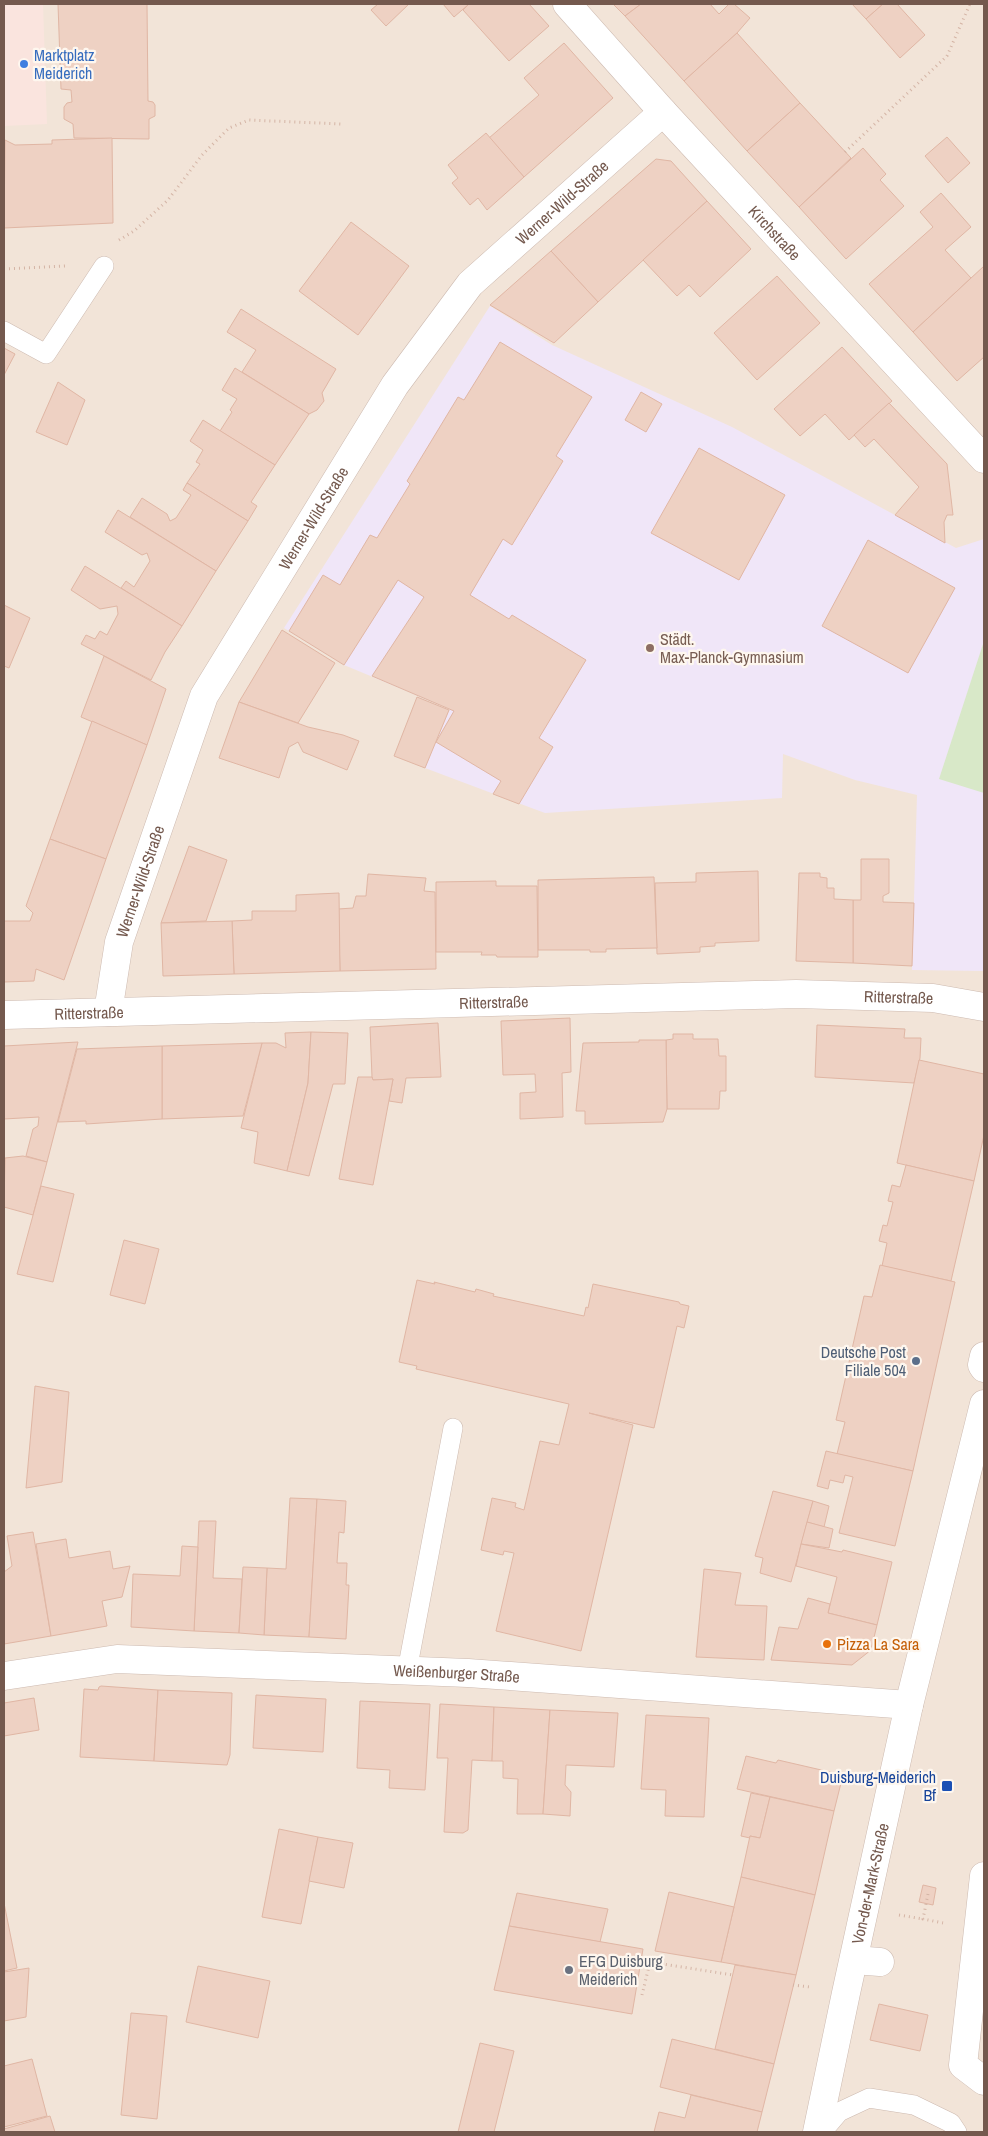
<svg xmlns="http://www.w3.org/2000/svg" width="988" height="2136" viewBox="0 0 988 2136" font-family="'Archivo Narrow',sans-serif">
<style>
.residential{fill:#f2e4d8}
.commercial{fill:#fae4de}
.education{fill:#f0e6f8}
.green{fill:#d8e8c8}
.building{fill:#eed1c3;stroke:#e0b6a4}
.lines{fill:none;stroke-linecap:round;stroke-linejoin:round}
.service-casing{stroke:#cdbab0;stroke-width:20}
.pedestrian-casing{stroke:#cdbab0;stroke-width:29}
.minor-casing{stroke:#cdbab0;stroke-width:29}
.path{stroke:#d4b4a5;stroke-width:3;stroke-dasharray:1 4;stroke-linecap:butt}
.service{stroke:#fff;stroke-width:19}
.pedestrian{stroke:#fff;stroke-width:28}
.minor{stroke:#fff;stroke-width:28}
.shop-dot{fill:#3f7fe0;stroke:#fef7ef;stroke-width:2}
.education-dot{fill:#8d6e63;stroke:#fef7ef;stroke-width:2}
.service-dot{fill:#5c6f8a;stroke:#fef7ef;stroke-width:2}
.food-dot{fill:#e8710a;stroke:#fef7ef;stroke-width:2}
.transit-dot{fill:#1a4fb4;stroke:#fef7ef;stroke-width:2}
.worship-dot{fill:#6b7280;stroke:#fef7ef;stroke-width:2}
.labels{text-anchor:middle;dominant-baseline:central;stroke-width:4.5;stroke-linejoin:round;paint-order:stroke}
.shop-label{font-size:16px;fill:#366cbe;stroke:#fef7ef;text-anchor:start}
.street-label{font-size:16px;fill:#74594e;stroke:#fef7ef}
.education-label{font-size:16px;fill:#785e54;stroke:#fef7ef;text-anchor:start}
.service-label{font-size:16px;fill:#4e5e75;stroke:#fef7ef;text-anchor:end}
.food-label{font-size:16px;fill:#c56008;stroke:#fef7ef;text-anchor:start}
.transit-label{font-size:16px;fill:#164399;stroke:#fef7ef;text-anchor:end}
.worship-label{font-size:16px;fill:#5b616d;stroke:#fef7ef;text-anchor:start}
</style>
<rect width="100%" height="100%" fill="#fbf3e9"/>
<rect class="residential" x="4" y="4" width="980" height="2128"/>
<path class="commercial" d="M4 4H43L47 124 4 126Z"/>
<path class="education" d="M490 306 552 345 732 427 956 548 984 539V971L912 970 917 795 855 780 783 754 782 798 545 813 425 768 450 709 344 665 284 628Z"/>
<path class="green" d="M984 641V793L939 779Z"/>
<g class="building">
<path d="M58 4H147L148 101 153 102 155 105V116L149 119V139L74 138 73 124 64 119V107L67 103 72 102 71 90 61 89Z"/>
<path d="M378 4H409L386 26 371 10Z"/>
<path d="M443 4H469L454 17Z"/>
<path d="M469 4H529L549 26 509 61 463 10Z"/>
<path d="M613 4H641L625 16Z"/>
<path d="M641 4H710L719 14 729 4H734L750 18 737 33 684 81 625 16Z"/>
<path d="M852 4H883L866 19Z"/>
<path d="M883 4H897L925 35 900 58 866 19Z"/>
<path d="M737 33 800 103 747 151 684 81Z"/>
<path d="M564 43 613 98 524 177 489 138 539 95 524 78Z"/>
<path d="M800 103 851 158 799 207 747 151Z"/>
<path d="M486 133 524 177 487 210 478 198 470 205 452 183 458 178 448 165Z"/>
<path d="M947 137 970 163 948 183 925 156Z"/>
<path d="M112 138 113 223 4 228 5 140 15 145 52 144V140Z"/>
<path d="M863 148 886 174 880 180 904 206 846 259 799 207Z"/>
<path d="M656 159 671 161 707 201 598 302 551 251Z"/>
<path d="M941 193 971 227 945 250 971 278 913 332 869 284 933 227 920 212Z"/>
<path d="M707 201 751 249 700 297 689 285 677 296 643 260Z"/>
<path d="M351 222 409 266 358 335 299 291Z"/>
<path d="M551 251 598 302 554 343 490 305Z"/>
<path d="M984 266V357L957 381 913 332Z"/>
<path d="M777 276 820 323 757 380 714 333Z"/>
<path d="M241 309 336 369 322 393 324 401 317 410 309 414 242 372 256 350 227 332Z"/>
<path d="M500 342 592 397 556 456 563 461 512 545 503 539 470 595 509 619 512 615 586 660 539 738 553 747 519 804 493 794 501 781 436 742 454 711 372 676 424 597 398 580 344 665 289 631 323 575 340 585 370 535 377 538 410 484 407 481 458 397 464 400Z"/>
<path d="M842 347 892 401 849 440 825 414 800 436 774 409Z"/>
<path d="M4 348 15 354 4 375Z"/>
<path d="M235 368 309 414 275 465 220 431 232 412 230 410 237 399 222 390Z"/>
<path d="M58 382 85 400 67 445 36 432Z"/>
<path d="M641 392 662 404 646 432 625 420Z"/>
<path d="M889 403 947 464 953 515H947L944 522 945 543 895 515 919 487 874 439 865 447 854 435Z"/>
<path d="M203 420 275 465 251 502 257 506 248 521 187 483 200 464 196 462 203 450 190 441Z"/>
<path d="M699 448 785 495 739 580 651 533Z"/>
<path d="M187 483 248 521 216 571 130 517 142 498 167 514 170 521 176 518 191 495 183 490Z"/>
<path d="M118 510 216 571 182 626 121 588 126 581 134 587 150 561 147 553 142 555 105 532Z"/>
<path d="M868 540 955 588 908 673 822 626Z"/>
<path d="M85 566 182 626 165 652 151 680 81 644 86 635 95 639 100 631 107 635 118 614 117 606 100 609 71 590Z"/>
<path d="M4 605 30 618 9 668 4 666Z"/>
<path d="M282 630 335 663 298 723 239 702Z"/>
<path d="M104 656 166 689 147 745 81 717Z"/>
<path d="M417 697 449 710 425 768 394 756Z"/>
<path d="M239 702 308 727 343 735 359 741 347 770 303 752 298 742 289 747 279 778 219 758Z"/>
<path d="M92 721 147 745 106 859 50 839Z"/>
<path d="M50 839 106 859 64 980 36 969 34 981 4 982V921H30L33 913 26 906Z"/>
<path d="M189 846 227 860 206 921 161 923Z"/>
<path d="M861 859H889V893L883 896V902L914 903 912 966 853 963V900H861Z"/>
<path d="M758 871 759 941 715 943V946L700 947V952L657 954 655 883 696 882V873Z"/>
<path d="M799 873H820V877L827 878V888H834V899L853 900V963L796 961Z"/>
<path d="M368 874 426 878 424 891 435 892 436 969 340 971 338 909 353 908 356 896H366Z"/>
<path d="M654 877 657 948 606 949V952H590V950H538V880Z"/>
<path d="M496 881V886H537L538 957H497L496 955H481L482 952H436V882Z"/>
<path d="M339 893 340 971 234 974 232 921 252 920V911H296V895Z"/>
<path d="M232 921 234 974 163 976 161 923Z"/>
<path d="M570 1018 571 1072 562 1073 563 1117 520 1119V1093L536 1092 535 1074 503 1075 501 1021Z"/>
<path d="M438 1023 441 1077 406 1078 402 1103 389 1101 393 1079 373 1080 372 1077 370 1027Z"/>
<path d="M817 1025 905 1029 904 1038H921L920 1058 914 1083 815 1077Z"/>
<path d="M311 1032 308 1083 287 1171 254 1163 258 1132 241 1128 262 1043H276L286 1048 285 1033Z"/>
<path d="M311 1032 348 1033 345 1084H333L309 1176 287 1171 308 1083Z"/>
<path d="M673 1034H693V1039H718L719 1056H726V1091H720L719 1109H667L666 1040 673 1039Z"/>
<path d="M639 1040H666L667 1109 663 1122 585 1124V1111H576L583 1043 639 1042Z"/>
<path d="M78 1042 47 1162 26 1156 33 1129 38 1126 39 1117 4 1119V1046Z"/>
<path d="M262 1043 243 1116 162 1119V1046Z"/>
<path d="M162 1046V1119L86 1124V1121L58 1122 77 1049Z"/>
<path d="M919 1060 984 1074V1135L974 1181 897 1163Z"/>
<path d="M358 1077H372L373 1080 393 1079 373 1185 339 1179Z"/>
<path d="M23 1156 47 1162 33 1215 4 1207 5 1158Z"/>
<path d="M906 1165 974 1181 951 1281 882 1266 887 1243 879 1241 883 1225 887 1226 893 1202 888 1201 892 1185 900 1187Z"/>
<path d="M41 1186 74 1194 53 1282 17 1274Z"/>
<path d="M124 1240 159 1249 145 1304 110 1295Z"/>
<path d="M880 1265 955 1282 913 1471 837 1454 845 1422 836 1420 864 1296 872 1297Z"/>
<path d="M417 1280 435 1284 434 1282 475 1292 476 1289 494 1294 493 1296 584 1316 586 1307 588 1308 593 1284 679 1302 680 1304 689 1306 684 1328 677 1326 654 1428 589 1413 633 1425 581 1651 496 1631 514 1553 504 1551 503 1555 481 1550 492 1498 516 1503 515 1507 524 1510 540 1441 559 1445 569 1404 416 1369 417 1366 399 1362Z"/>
<path d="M35 1386 69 1392 62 1482 26 1488Z"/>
<path d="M826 1451 913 1471 895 1546 839 1533 853 1477 845 1475 843 1483 830 1480 828 1489 817 1486Z"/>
<path d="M773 1491 813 1501 791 1582 760 1573 763 1558 755 1556Z"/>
<path d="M290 1498 317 1499 309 1637 264 1635 267 1568 286 1569Z"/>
<path d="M317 1499 346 1501 344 1533 339 1532 337 1563H347L346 1585H349L346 1639 309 1637Z"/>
<path d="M813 1501 829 1506 824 1527 807 1522Z"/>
<path d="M199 1521H216L213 1578 242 1579 239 1633 194 1631Z"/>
<path d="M807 1522 833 1529 829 1548 801 1544Z"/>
<path d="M33 1532 51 1636 4 1644V1572L12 1566 7 1536Z"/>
<path d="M66 1539 69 1558 110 1551 113 1569 130 1566 122 1597 102 1601 107 1626 51 1636 36 1544Z"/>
<path d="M801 1544 842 1552 843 1550 892 1562 877 1625 828 1613 837 1577 796 1566Z"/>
<path d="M182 1546 198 1547 194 1631 131 1627 133 1574 180 1576Z"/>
<path d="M243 1567 267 1568 264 1635 239 1633Z"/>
<path d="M704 1569 741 1573 735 1605 767 1606 764 1660 696 1657Z"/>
<path d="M808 1598 830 1604 828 1613 877 1625 871 1650 852 1665 771 1660 779 1627 798 1629Z"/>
<path d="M101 1686 158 1690 154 1761 80 1757 84 1689 98 1690 99 1687Z"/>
<path d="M158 1690 232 1693 230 1755 227 1765 154 1761Z"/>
<path d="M256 1695 326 1699 323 1752 253 1748Z"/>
<path d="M34 1698 39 1730 4 1736V1703Z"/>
<path d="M360 1701 430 1704 425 1790 389 1788 390 1770 357 1768Z"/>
<path d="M440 1704 494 1707 492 1761 472 1760 468 1830 463 1833 444 1832 448 1758H437Z"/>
<path d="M494 1707 550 1710 543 1814H517L518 1779 503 1778V1761H492Z"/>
<path d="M550 1710 618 1713 614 1767 566 1765 565 1785 571 1792 570 1816 543 1814Z"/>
<path d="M646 1715 709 1718 704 1817 665 1816 666 1790 641 1789Z"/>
<path d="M746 1756 776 1763 778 1760 843 1775 834 1811 737 1789Z"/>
<path d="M751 1793 770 1797 760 1838 750 1836V1838L741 1836Z"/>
<path d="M770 1797 834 1811 815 1895 741 1877 750 1836 760 1838Z"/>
<path d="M279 1829 318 1837 301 1924 262 1917Z"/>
<path d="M318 1837 353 1843 344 1888 309 1881Z"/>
<path d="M741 1877 815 1895 796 1975 721 1962Z"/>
<path d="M923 1885 936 1888 933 1905 919 1902Z"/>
<path d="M669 1892 734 1907 721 1962 655 1951Z"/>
<path d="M517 1893 608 1909 600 1942 509 1926Z"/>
<path d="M4 1903 17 1968 4 1971Z"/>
<path d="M509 1926 643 1949 632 2014 494 1990Z"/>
<path d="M735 1965 796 1975 774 2064 715 2049Z"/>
<path d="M198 1966 270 1981 258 2038 186 2022Z"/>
<path d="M29 1968 26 2017 4 2021V1972Z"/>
<path d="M879 2004 928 2015 920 2051 870 2040Z"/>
<path d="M131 2013 167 2016 157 2119 121 2115Z"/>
<path d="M672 2039 774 2064 762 2112 660 2087Z"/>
<path d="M480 2043 514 2051 494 2132H458Z"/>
<path d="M32 2059 47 2116 4 2127V2066Z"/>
<path d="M691 2095 762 2112 757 2132H654L659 2112 685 2118Z"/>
<path d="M50 2116 55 2132H4V2129Z"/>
</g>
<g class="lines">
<defs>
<g id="service">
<path d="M4 331 46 354 104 266"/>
<path d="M407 1671 453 1428"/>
<path d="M822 2132 839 2112 869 2098 914 2105 951 2123 957 2132"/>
</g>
<g id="pedestrian">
<path d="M984 1876 963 2065 984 2081"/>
<path d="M854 1960 880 1962"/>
</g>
<g id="minor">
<path id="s1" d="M567 4 663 112 984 459"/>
<path id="s2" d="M108 1012 119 942 204 696 395 385 470 284 663 112"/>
<path id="s3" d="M4 1015 796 994 933 998 984 1007"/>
<path d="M984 1356 982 1365 984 1368"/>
<path id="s4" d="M4 1676 117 1659 468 1673 909 1705"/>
<path id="s5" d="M817 2132 846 1993 909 1705 984 1404"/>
</g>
</defs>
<use href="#service" class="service-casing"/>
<use href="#pedestrian" class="pedestrian-casing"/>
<use href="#minor" class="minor-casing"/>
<g class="path">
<path d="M845 152 947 56 970 4"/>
<path d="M119 240 134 231 168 200 202 155 229 128 249 120 341 124"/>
<path d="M4 269 66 266"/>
<path d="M928 1894 923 1919 943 1923"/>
<path d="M899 1915 923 1919"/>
<path d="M793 1985 810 1987"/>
<path d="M642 1995 650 1962 733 1975"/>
</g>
<use href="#service" class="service"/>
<use href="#pedestrian" class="pedestrian"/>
<use href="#minor" class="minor"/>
</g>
<circle class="shop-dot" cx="24" cy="64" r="5"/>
<circle class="education-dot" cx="650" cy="648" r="5"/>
<circle class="service-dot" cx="916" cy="1361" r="5"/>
<circle class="food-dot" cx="827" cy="1644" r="5"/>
<rect class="transit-dot" x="941" y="1780" width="12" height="12" rx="2.5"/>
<circle class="worship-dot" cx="569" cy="1970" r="5"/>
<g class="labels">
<g class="shop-label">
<text x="34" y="55">Marktplatz<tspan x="34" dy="18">Meiderich</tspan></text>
</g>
<g class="street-label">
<text stroke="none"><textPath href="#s2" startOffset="945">Werner-Wild-Straße</textPath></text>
<text stroke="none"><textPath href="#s1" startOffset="309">Kirchstraße</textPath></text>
<text stroke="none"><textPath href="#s2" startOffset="540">Werner-Wild-Straße</textPath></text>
<text stroke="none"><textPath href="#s2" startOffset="135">Werner-Wild-Straße</textPath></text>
<text stroke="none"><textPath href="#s3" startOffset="895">Ritterstraße</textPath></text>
<text stroke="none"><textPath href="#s3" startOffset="490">Ritterstraße</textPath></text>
<text stroke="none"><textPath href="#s3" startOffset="85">Ritterstraße</textPath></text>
<text stroke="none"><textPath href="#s4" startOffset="454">Weißenburger Straße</textPath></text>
<text stroke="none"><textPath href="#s5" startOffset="254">Von-der-Mark-Straße</textPath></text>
</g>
<g class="education-label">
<text x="660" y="639">Städt.<tspan x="660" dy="18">Max-Planck-Gymnasium</tspan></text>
</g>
<g class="service-label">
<text x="906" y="1352">Deutsche Post<tspan x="906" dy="18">Filiale 504</tspan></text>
</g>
<g class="food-label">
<text x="837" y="1644">Pizza La Sara</text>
</g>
<g class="transit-label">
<text x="936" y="1777">Duisburg-Meiderich<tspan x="936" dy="18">Bf</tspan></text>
</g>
<g class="worship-label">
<text x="579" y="1961">EFG Duisburg<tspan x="579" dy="18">Meiderich</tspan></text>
</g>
</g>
<rect width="988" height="2136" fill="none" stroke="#74594e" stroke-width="10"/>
</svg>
